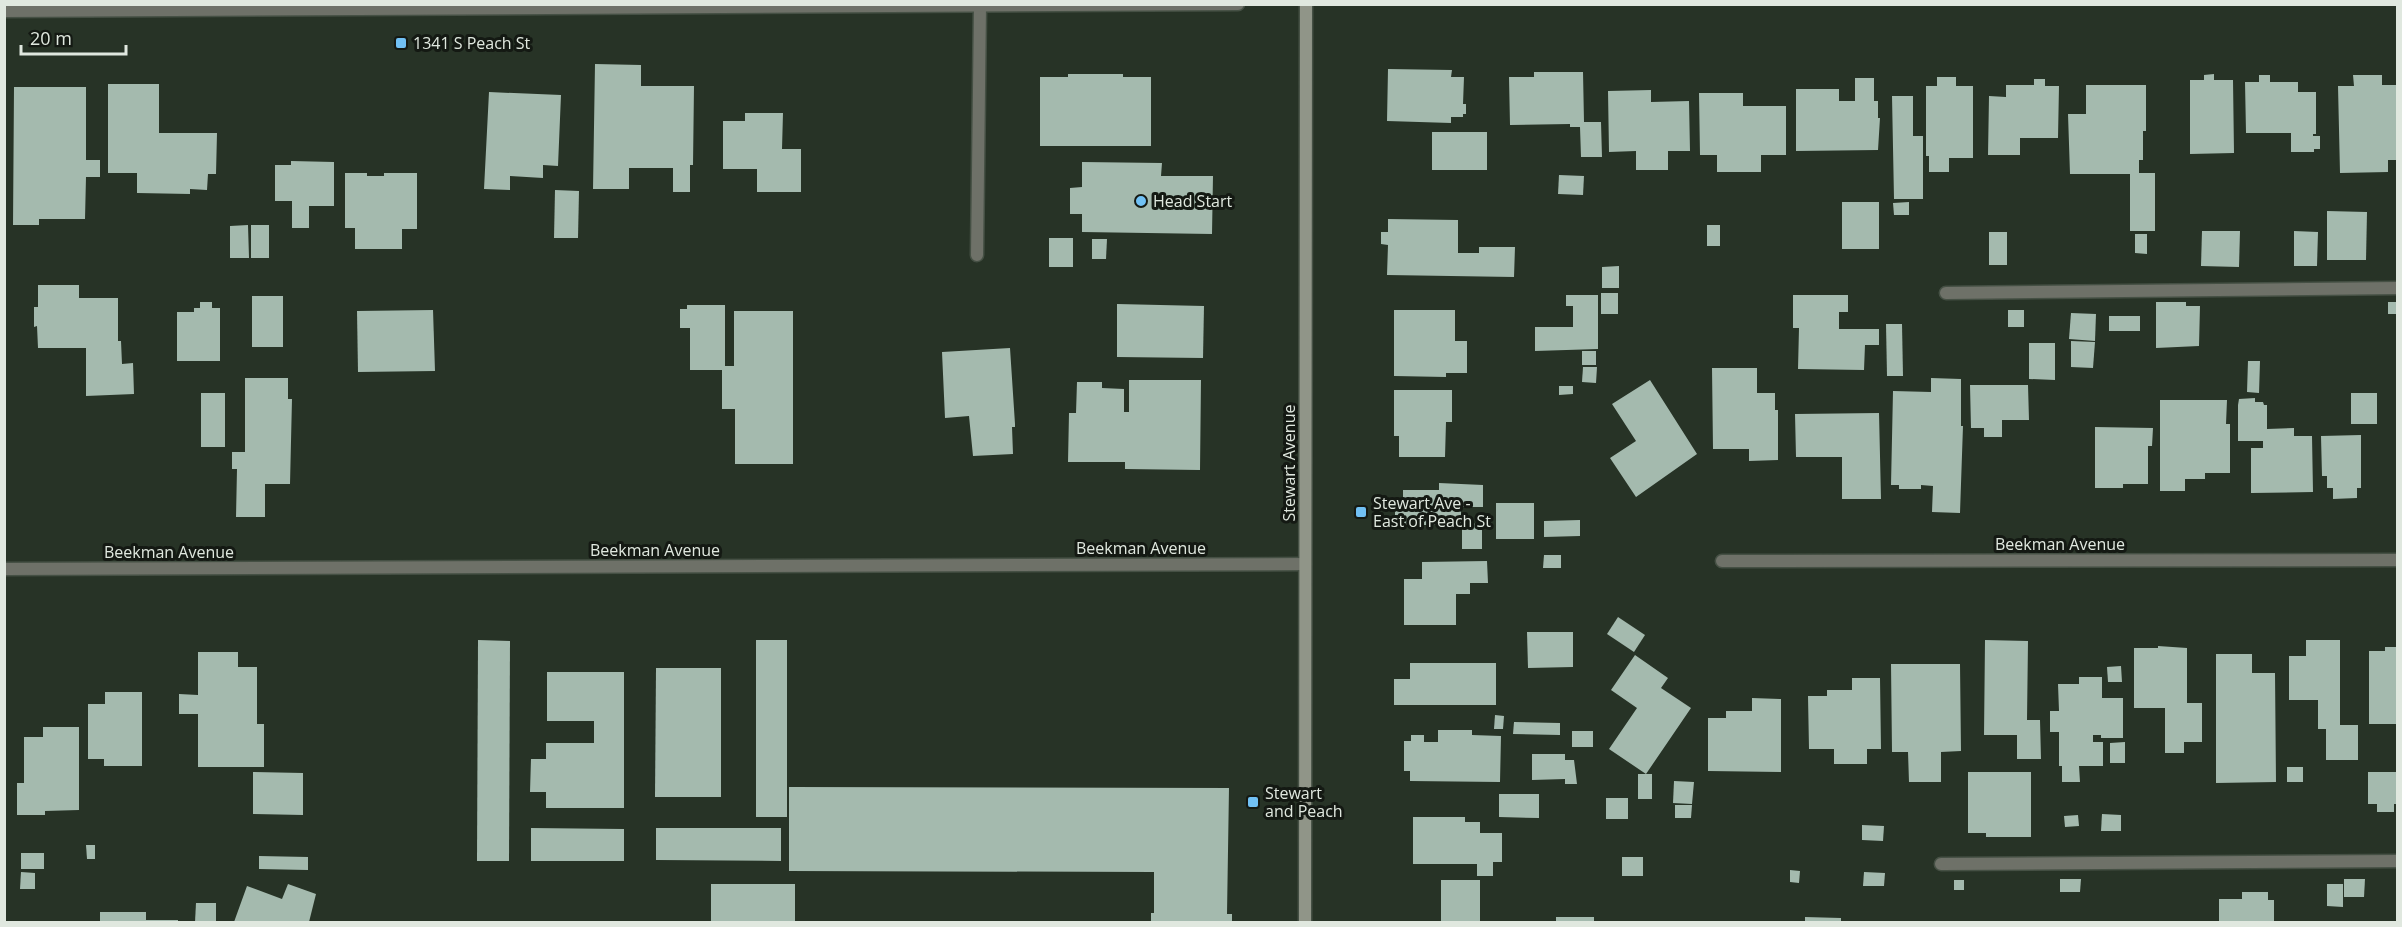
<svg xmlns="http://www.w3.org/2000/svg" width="2402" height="927" viewBox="0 0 2402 927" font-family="'Open Sans',sans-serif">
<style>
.building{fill:#a4baae}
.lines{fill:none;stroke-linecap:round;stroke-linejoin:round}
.service-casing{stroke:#455044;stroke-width:15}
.minor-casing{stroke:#455044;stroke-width:15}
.tertiary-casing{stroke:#455044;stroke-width:15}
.secondary-casing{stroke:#455044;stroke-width:15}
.service{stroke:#6e7168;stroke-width:12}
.minor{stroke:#6e7168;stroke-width:12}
.tertiary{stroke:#6e7168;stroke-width:12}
.secondary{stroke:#909588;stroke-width:12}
.poi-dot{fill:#71c1f4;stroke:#141913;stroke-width:2}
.labels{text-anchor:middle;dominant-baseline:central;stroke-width:6;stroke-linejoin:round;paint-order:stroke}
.poi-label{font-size:16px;fill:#e0e8df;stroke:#141913;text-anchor:start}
.street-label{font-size:16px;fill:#e0e8df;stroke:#141913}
</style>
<rect width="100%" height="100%" fill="#273326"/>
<g class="building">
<path d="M595 64 641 65V86H694L693 165H690V192H673V168H629V189H593Z"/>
<path d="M1388 69 1452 70 1451 77H1464L1463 104H1466V114H1463V117H1451V123L1387 121Z"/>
<path d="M1534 72H1583L1584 122H1601L1602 157H1581L1580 127H1570V124L1510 125 1509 77H1534Z"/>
<path d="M1068 74H1123V77H1151V146H1040V77H1068Z"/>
<path d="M2214 74V80H2233L2234 153 2190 154V80H2204V75Z"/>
<path d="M2259 75H2270V82H2298V92H2316V134H2313V136H2320V149H2314V152H2291V133H2246L2245 82H2259Z"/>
<path d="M2353 75H2382V85H2396V160H2388V172L2340 173 2338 86H2354Z"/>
<path d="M1937 77H1956V86H1973V158H1949V172H1929V156H1926V86H1937Z"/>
<path d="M1855 78H1874V101H1878V118H1880L1878 150 1796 151V89H1839V101H1855Z"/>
<path d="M2034 79H2045V86H2059L2058 138H2020V155H1988L1989 96 2006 97V85H2034Z"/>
<path d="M108 84H159V133H217L216 174H208L207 190 190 189V194L137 193V173H108Z"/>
<path d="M2086 85H2146V131H2143V160H2139V173H2155V231H2130V174H2070L2068 114H2086Z"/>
<path d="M14 87H86V160H100V177H86L85 219H39V225H13Z"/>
<path d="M1651 90V102L1689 101 1690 151H1668V170H1636V151L1609 152 1608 91Z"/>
<path d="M489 92 561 95 558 166 543 165V178L510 176V190L484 189Z"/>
<path d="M1699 93H1743V106H1786V155H1761V172H1717V155H1700Z"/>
<path d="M1892 96H1913V136H1923V199H1894Z"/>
<path d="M745 113H783L782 149H801V192H757V169H723V121H745Z"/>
<rect x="1432" y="132" width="55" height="38"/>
<path d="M291 161 334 162V206H309V228H292V201H275V165H291Z"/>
<path d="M1082 162 1162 163 1161 176H1213L1212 234 1082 232V214H1070V188L1082 187Z"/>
<path d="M345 173H367V176H384V173H417V229H402V249H355V228H345Z"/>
<path d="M1559 175 1584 176 1583 195 1558 194Z"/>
<path d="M555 190 579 191 578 238H554Z"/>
<rect x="1842" y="202" width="37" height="47"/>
<path d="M1909 202V215H1894L1893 203Z"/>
<path d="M2327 211 2367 212 2366 260H2327Z"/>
<path d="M1388 219 1458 220V253H1479V247H1515L1514 277 1387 275 1388 245 1381 244V232H1388Z"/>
<path d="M248 225 249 258H230V226Z"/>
<rect x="251" y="225" width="18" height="33"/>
<rect x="1707" y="225" width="13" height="21"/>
<path d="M2202 231H2240L2239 267 2201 266Z"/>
<path d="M2294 231 2318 232 2317 266H2294Z"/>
<rect x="1989" y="232" width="18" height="33"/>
<path d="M2135 234H2147V254L2135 253Z"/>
<rect x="1049" y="238" width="24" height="29"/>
<path d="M1092 239H1107L1106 259H1092Z"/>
<path d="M1619 266V288H1602V267Z"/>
<path d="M38 285H79V298H118V341H121L122 364 133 363 134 394 86 396V348H38L37 326 34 327V307H38Z"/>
<rect x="1601" y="293" width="17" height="21"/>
<path d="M1566 295H1598V349L1535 351V327H1573V306H1566Z"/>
<path d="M1793 295H1848V312H1839V329H1879V345H1865L1864 370 1798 369 1799 328H1793Z"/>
<rect x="252" y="296" width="31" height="51"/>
<path d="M200 302H212V308H220V361H177V312H194V308H200Z"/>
<path d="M2156 302H2186V306H2200L2199 346 2156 348Z"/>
<rect x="2388" y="302" width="10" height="12"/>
<path d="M1117 304 1204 306 1203 358 1117 357Z"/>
<path d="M687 305H725V366H734V311H793V464H735V409H722V370H690V328H680V309H687Z"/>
<path d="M433 310 435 371 358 372 357 311Z"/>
<path d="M1394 310H1455V341H1467V373H1446V377L1394 376Z"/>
<rect x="2008" y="310" width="16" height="17"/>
<path d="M2071 313 2096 314 2095 341 2069 339Z"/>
<rect x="2109" y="316" width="31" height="15"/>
<path d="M1886 324H1902L1903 376H1887Z"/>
<path d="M2071 341 2095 342 2093 368 2071 367Z"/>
<path d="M2029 343H2055V380L2029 379Z"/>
<path d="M1010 348 1015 424V427H1012L1013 454 973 456 969 416 945 418 942 352Z"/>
<rect x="1582" y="351" width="14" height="14"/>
<path d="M2248 361H2260L2259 393 2247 392Z"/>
<path d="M1583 367H1597L1596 383 1582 382Z"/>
<path d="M1712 368H1757V393H1775V410H1778V460L1749 461V449H1713Z"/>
<path d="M245 378H288V399H292L290 484H265V517H236L237 469H232V452H245Z"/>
<path d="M1931 378 1961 379V426H1963L1960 513 1932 512 1933 486 1921 485V489H1899V485H1891L1893 391 1931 392Z"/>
<path d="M1129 380H1201L1200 470 1125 469V462H1068L1069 413H1076L1077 382H1102V388L1124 389V412H1129Z"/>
<path d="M1650 380 1697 454 1636 497 1610 458 1636 441 1612 404Z"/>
<path d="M1970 385H2028L2029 420H2002V437H1984V428H1971Z"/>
<path d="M1559 386H1573V394L1559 395Z"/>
<path d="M1394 390H1452V422H1446L1445 457H1399V436H1394Z"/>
<rect x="201" y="393" width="24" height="54"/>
<rect x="2351" y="393" width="26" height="31"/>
<path d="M2255 398V402H2263L2264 405H2267V429L2294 428V436H2312L2313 492 2251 493V448H2263V441H2238V405L2239 399Z"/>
<path d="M2160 400H2227L2226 424H2230V473H2205V479H2185V491H2160Z"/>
<path d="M1879 413 1881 499H1842V457H1796L1795 414Z"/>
<path d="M2095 427 2153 428 2152 446H2148V484H2123V488H2095Z"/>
<path d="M2361 435V488H2357V498L2333 499V488H2327V476H2322L2321 436Z"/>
<path d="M1439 483 1483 485V507H1461V525H1403V515H1395V500H1403V490H1439Z"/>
<rect x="1496" y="503" width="38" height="36"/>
<path d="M1580 520V536L1544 537V521Z"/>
<path d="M1462 523 1482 524V549H1462Z"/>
<path d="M1544 555H1561V568H1543Z"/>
<path d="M1487 561 1488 583H1470V594H1456V625H1404V579H1422V562Z"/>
<path d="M1618 617 1645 635 1634 652 1607 634Z"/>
<path d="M1527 632H1573V667L1528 668Z"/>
<path d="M478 640 510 641 509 861H477Z"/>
<rect x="756" y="640" width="31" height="177"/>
<path d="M1985 640 2028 641 2027 720H2040L2041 759H2017V735H1984Z"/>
<path d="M2306 640H2340V725H2358V760H2326V729H2318V700H2289V656H2306Z"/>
<path d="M2158 646 2187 648V703H2202V742H2184V753H2165V708H2134V648H2158Z"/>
<path d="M2385 647H2398V724H2369V651H2385Z"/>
<path d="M198 652H238V667H257V724H264V767H198V714H179V694L198 695Z"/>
<path d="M2216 654H2252V673H2275L2276 782 2216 783Z"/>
<path d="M1635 655 1668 678 1661 688 1691 708 1646 774 1609 749 1637 708 1611 690Z"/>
<path d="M1410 663H1496V705H1394V679H1410Z"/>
<path d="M1891 664H1960L1961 751 1941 752V782H1909L1908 752H1892Z"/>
<path d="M2121 666 2122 682H2108L2107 667Z"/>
<path d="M656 668H721V797H655Z"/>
<path d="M547 672H624V808H546V792H530L531 759H546V743H594V721H547Z"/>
<path d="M2079 677H2102V698H2123V738H2101V735H2093V742H2103V766H2079L2080 782H2062V766H2059V732H2050V711H2059L2058 684H2079Z"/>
<path d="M1852 678H1880L1881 749H1867V764H1834V749H1809L1808 696H1827V690H1852Z"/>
<path d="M105 692H142V766H104V759H88V704H105Z"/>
<path d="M1752 698 1781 699V772L1708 771V718H1726V711H1752Z"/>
<path d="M1495 715 1504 716 1503 729H1494Z"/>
<path d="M1514 722 1560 723V735L1513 734Z"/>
<path d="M43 727H79V810L45 811V815H17V783H24V737H43Z"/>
<path d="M1438 730H1472V735L1501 736 1500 782 1410 781V771H1404V741H1411V735H1424V742H1438Z"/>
<rect x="1572" y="731" width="21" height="16"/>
<path d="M2125 742V763H2110V743Z"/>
<path d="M1532 754H1565V760H1574L1577 784H1565V779L1532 780Z"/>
<rect x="2287" y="767" width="16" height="15"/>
<path d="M253 772 303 773V815L253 814Z"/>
<path d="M1968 772H2031V837H1986V833H1968Z"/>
<path d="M2368 772H2398V804H2394V812H2377V804H2368Z"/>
<rect x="1638" y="774" width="14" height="25"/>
<path d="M1674 781 1694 782 1692 804 1673 803Z"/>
<path d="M789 787 1229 788 1227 914H1232V922H1151V913H1154V872L789 871Z"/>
<path d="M1499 794H1539V818L1499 817Z"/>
<rect x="1606" y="798" width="22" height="21"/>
<path d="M1675 805H1692L1691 818H1675Z"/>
<path d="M2102 814 2121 815V831H2101Z"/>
<path d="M2078 815 2079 826 2065 827 2064 816Z"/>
<path d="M1413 817H1465V822H1480V833H1502V862H1493V876H1477V864H1413Z"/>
<path d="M1862 825 1884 826 1883 841 1862 840Z"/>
<path d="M531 828 624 829V861H531Z"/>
<path d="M656 828H781V861L656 860Z"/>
<path d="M86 845H95V859H87Z"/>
<rect x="21" y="853" width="23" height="16"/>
<path d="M259 856 308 857V870L259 869Z"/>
<rect x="1622" y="857" width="21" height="19"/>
<path d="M1790 870 1800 871 1799 883 1790 882Z"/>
<path d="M21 872 35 873V889H20Z"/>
<path d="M1864 872 1885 873 1884 886H1863Z"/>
<path d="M2060 879H2081L2080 892H2060Z"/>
<path d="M2344 879H2365L2364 897H2344Z"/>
<rect x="1441" y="880" width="39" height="41"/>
<rect x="1954" y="880" width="10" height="10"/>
<path d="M288 884 316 894 309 922H234L247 886 282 899Z"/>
<rect x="711" y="884" width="84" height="38"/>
<path d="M2327 884H2343V907L2327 906Z"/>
<path d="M2242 892H2268V900H2274V922H2219V899H2242Z"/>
<path d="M196 903H216V922H195Z"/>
<path d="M100 912H146V920H178V922H100Z"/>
<rect x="1556" y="917" width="38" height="5"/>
<path d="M1805 917 1841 918V922H1805Z"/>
</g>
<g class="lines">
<defs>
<g id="service">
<path d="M977 255 980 6"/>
<path d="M1946 293 2398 288"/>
<path d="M1941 864 2398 861"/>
</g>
<g id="minor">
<path d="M1722 561 2398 560"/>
<path d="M4 569 1305 564"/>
</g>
<path id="tertiary" d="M4 11 1238 4"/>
<path id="secondary" d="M1305 922 1306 4"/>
</defs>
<use href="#service" class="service-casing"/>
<use href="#minor" class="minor-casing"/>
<use href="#tertiary" class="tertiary-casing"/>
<use href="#secondary" class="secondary-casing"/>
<use href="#service" class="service"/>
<use href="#minor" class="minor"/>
<use href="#tertiary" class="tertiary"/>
<use href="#secondary" class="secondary"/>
</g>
<g class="poi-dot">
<rect x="395" y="37" width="12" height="12" rx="3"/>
<circle cx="1141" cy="201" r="6"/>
<rect x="1355" y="506" width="12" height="12" rx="3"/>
<rect x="1247" y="796" width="12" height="12" rx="3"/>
</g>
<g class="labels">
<g class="poi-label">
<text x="413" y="43">1341 S Peach St</text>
<text x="1153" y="201">Head Start</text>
<text x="1373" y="503">Stewart Ave -<tspan x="1373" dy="18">East of Peach St</tspan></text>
<text x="1265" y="793">Stewart<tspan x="1265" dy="18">and Peach</tspan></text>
</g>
<g class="street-label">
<text transform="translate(1289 463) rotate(-90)">Stewart Avenue</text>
<text x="2060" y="544">Beekman Avenue</text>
<text x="1141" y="548">Beekman Avenue</text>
<text x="655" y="550">Beekman Avenue</text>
<text x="169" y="552">Beekman Avenue</text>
</g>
</g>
<rect width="2402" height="927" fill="none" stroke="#e0e8df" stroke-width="12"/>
<path d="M21 45v9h105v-9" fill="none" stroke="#e0e8df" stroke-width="3"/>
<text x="30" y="45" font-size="18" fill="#e0e8df" stroke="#141913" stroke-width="4.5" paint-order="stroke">20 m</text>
</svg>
